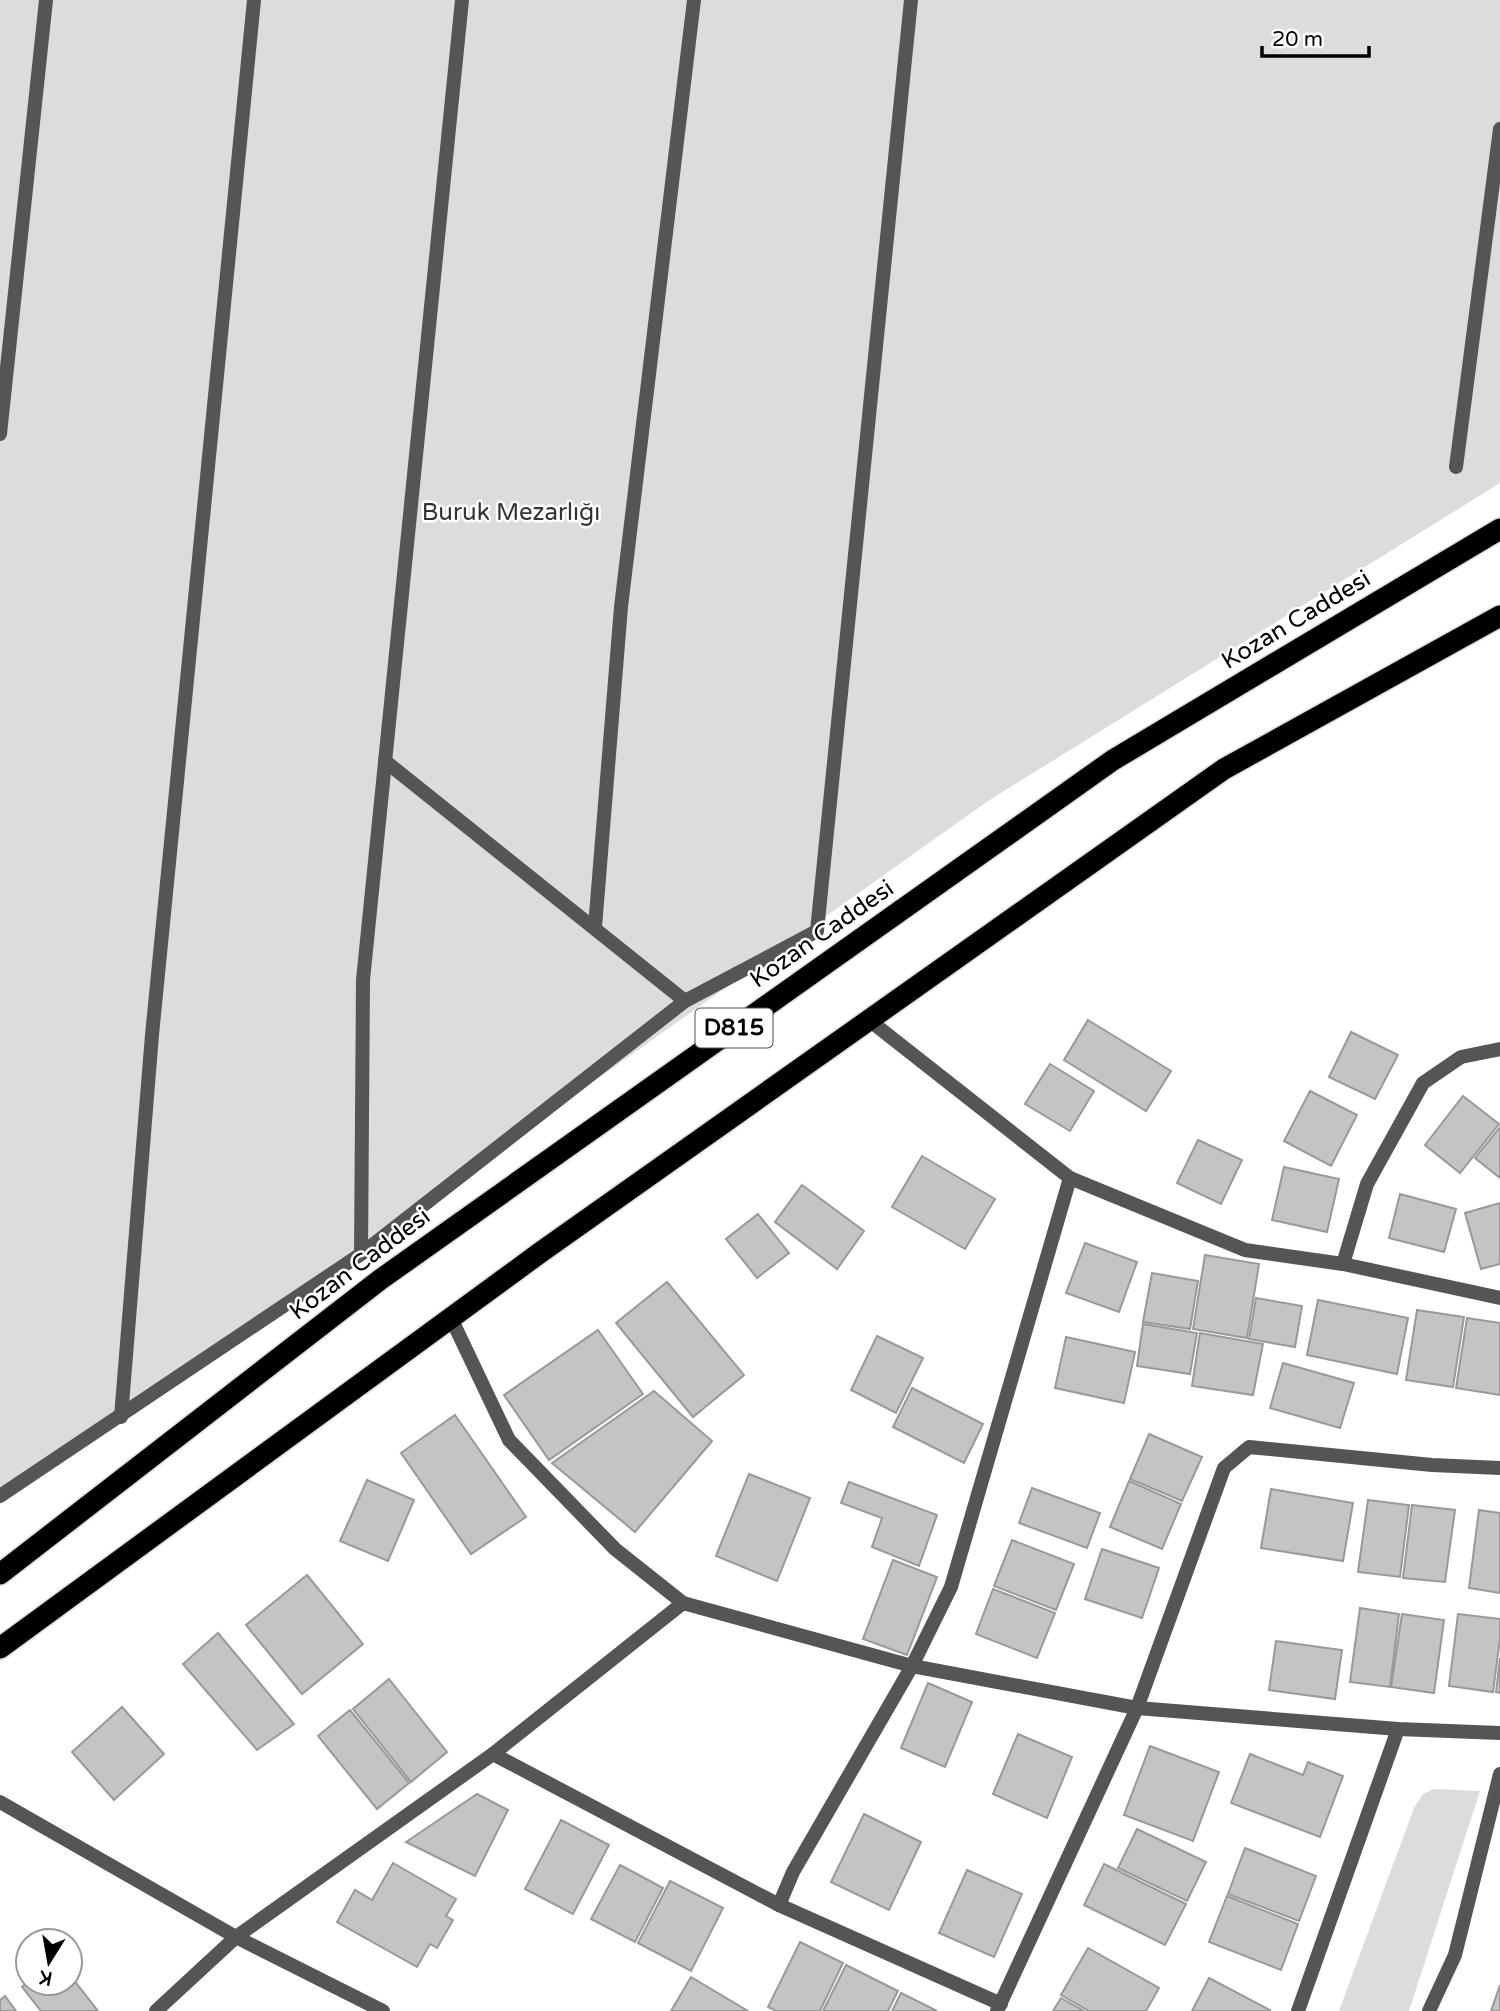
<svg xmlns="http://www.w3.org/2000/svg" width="1500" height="2011" viewBox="0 0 1500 2011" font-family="'Varela Round',sans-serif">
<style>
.green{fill:#dcdcdc}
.building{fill:#c4c4c4;stroke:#999;stroke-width:2}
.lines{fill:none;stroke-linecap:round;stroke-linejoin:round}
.highway-casing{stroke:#dbdbdb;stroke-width:24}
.lane{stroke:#555;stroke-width:14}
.street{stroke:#555;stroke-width:14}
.highway{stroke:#000;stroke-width:21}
.labels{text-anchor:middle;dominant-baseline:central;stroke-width:5;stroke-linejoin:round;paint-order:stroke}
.shield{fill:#fff;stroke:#4c4c4c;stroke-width:2}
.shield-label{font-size:23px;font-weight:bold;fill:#000}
.park-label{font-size:24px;fill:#333;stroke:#fff}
.street-label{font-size:24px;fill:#000;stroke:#fff}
</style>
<rect width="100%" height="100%" fill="#fff"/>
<g class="green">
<path d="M0 0H1500V483L988 801 0 1504Z"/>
<path d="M1434 1789 1480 1791 1409 2011H1339L1414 1808 1423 1794Z"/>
</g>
<g class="building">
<path d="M1088 1020 1171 1071 1146 1111 1064 1060Z"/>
<path d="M1351 1032 1398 1055 1375 1099 1329 1077Z"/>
<path d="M1050 1064 1094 1091 1070 1131 1025 1104Z"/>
<path d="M1310 1091 1357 1115 1331 1166 1284 1141Z"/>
<path d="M1463 1096 1499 1124 1460 1173 1425 1145Z"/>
<path d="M1500 1127V1178L1475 1158Z"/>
<path d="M1198 1140 1242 1160 1221 1204 1177 1183Z"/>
<path d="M922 1156 995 1199 965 1249 892 1207Z"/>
<path d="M1284 1167 1339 1179 1327 1232 1272 1220Z"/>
<path d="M802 1185 864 1231 837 1269 775 1222Z"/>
<path d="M1400 1194 1456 1209 1444 1252 1389 1238Z"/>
<path d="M1500 1203V1264L1481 1269 1465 1213Z"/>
<path d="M758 1214 789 1253 757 1278 726 1239Z"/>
<path d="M1085 1243 1137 1262 1119 1312 1066 1293Z"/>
<path d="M1205 1255 1259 1264 1247 1338 1193 1329Z"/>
<path d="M1152 1273 1198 1281 1190 1329 1143 1322Z"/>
<path d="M667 1282 744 1375 693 1417 616 1323Z"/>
<path d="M1256 1298 1302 1306 1295 1347 1249 1339Z"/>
<path d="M1318 1300 1408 1318 1397 1374 1307 1355Z"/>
<path d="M1417 1310 1464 1317 1453 1387 1406 1380Z"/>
<path d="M1467 1318 1500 1323V1395L1456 1388Z"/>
<path d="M1143 1324 1197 1333 1190 1374 1137 1366Z"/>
<path d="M598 1330 643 1394 549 1460 504 1395Z"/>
<path d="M1200 1333 1263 1344 1253 1395 1192 1386Z"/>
<path d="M877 1336 923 1358 896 1413 851 1390Z"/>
<path d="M1066 1337 1135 1352 1124 1403 1055 1388Z"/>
<path d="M1283 1363 1354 1383 1340 1428 1270 1408Z"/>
<path d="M912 1388 983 1424 964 1463 893 1427Z"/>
<path d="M654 1391 712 1441 635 1532 552 1463Z"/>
<path d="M455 1415 526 1517 471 1554 401 1453Z"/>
<path d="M1149 1434 1202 1457 1182 1501 1130 1479Z"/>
<path d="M749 1474 810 1498 777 1581 716 1556Z"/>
<path d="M367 1480 414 1500 388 1561 340 1541Z"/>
<path d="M1129 1481 1181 1504 1162 1549 1110 1527Z"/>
<path d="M849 1482 937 1515 919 1566 872 1547 882 1518 841 1503Z"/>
<path d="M1032 1488 1100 1513 1087 1548 1019 1523Z"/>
<path d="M1271 1489 1353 1503 1343 1561 1261 1548Z"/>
<path d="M1368 1500 1409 1505 1400 1577 1358 1572Z"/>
<path d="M1412 1505 1455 1510 1445 1582 1403 1578Z"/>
<path d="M1479 1510 1500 1513V1593L1469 1588Z"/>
<path d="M1012 1540 1074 1564 1056 1610 994 1586Z"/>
<path d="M1102 1549 1159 1568 1142 1618 1085 1599Z"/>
<path d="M893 1560 937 1577 907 1655 863 1639Z"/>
<path d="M307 1575 363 1644 302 1694 246 1625Z"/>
<path d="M993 1589 1055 1613 1037 1658 976 1634Z"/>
<path d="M1360 1608 1399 1614 1390 1687 1350 1682Z"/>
<path d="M1402 1614 1444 1620 1434 1693 1391 1687Z"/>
<path d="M1458 1614 1500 1619V1639L1493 1692 1449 1686Z"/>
<path d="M218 1633 294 1724 257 1750 183 1664Z"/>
<path d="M1276 1641 1342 1650 1335 1699 1269 1690Z"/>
<path d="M1500 1658V1693L1496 1692Z"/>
<path d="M389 1679 447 1752 411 1782 353 1709Z"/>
<path d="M928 1683 972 1702 945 1767 901 1748Z"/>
<path d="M122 1707 164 1754 114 1800 72 1752Z"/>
<path d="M350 1710 409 1783 377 1809 318 1736Z"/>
<path d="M1018 1734 1072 1757 1047 1818 993 1794Z"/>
<path d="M1150 1746 1219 1772 1193 1841 1124 1815Z"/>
<path d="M1250 1754 1303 1775 1308 1762 1343 1776 1320 1837 1231 1803Z"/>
<path d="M477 1794 508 1810 475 1876 406 1842Z"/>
<path d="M864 1814 921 1842 889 1910 831 1882Z"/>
<path d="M561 1820 609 1845 573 1914 525 1889Z"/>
<path d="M1137 1829 1206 1862 1187 1901 1118 1868Z"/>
<path d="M1245 1848 1316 1876 1299 1921 1228 1894Z"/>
<path d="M393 1863 456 1899 446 1916 453 1920 437 1948 430 1944 417 1967 337 1922 355 1890 372 1900Z"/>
<path d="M1104 1864 1186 1904 1165 1945 1084 1905Z"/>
<path d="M620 1865 663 1888 635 1942 591 1919Z"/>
<path d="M967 1870 1022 1894 994 1957 939 1933Z"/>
<path d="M670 1881 723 1908 691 1971 638 1943Z"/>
<path d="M1227 1896 1298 1924 1281 1970 1209 1942Z"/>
<path d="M800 1942 843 1963 820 2011H776L768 2007Z"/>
<path d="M1088 1948 1159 1988 1146 2011H1089L1061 1995Z"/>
<path d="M846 1965 898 1991 888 2011H823Z"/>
<path d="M70 1975 98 2011H41L22 1987 28 1982 70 1983Z"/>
<path d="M691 1977 748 2011H671Z"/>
<path d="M1209 1978 1270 2010V2011H1192Z"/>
<path d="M1500 1985V2011H1491Z"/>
<path d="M901 1993 937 2011H892Z"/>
<path d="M5 1996 16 2011H0V2000Z"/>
<path d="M1061 1998 1084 2011H1053Z"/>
</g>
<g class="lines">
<defs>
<g id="highway">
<path d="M0 1574 381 1279 1113 760 1500 529"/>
<path d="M0 1648 541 1252 1224 769 1500 616"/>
</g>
</defs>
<use href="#highway" class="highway-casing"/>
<g class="lane">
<path d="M0 434 46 0"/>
<path d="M1456 467 1500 129"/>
<path d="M385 761 685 1001"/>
<path d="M595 927 621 607 694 0"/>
<path d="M361 1254 363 980 462 0"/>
<path d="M121 1417 152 1035 254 0"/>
<path d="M0 1496 361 1254 685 1001 817 931 911 0"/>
</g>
<g class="street">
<path d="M1070 1178 1245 1250 1343 1264 1500 1298"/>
<path d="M1343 1264 1367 1184 1423 1083 1461 1057 1500 1049"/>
<path d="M451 1318 509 1440 615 1549 683 1603 912 1666 1137 1708 1398 1729 1500 1733"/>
<path d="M493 1754 779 1905 1001 2004"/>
<path d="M0 1802 236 1937 383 2011"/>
<path d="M779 1905 793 1872 912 1666 951 1587 1070 1178 869 1020"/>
<path d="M156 2011 236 1937 493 1754 683 1603"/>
<path d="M997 2011 1137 1708 1224 1468 1249 1447 1432 1465 1500 1468"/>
<path d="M1298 2011 1398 1729"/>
<path d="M1429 2011 1455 1955 1500 1774"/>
</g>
<use href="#highway" class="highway"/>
</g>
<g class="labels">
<rect class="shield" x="695.5" y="1008.5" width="77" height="39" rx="5"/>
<g class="shield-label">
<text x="734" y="1028">D815</text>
</g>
<g class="park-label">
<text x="511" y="512">Buruk Mezarlığı</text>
</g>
<g class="street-label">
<text transform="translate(1296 620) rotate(-31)">Kozan Caddesi</text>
<text transform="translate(822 934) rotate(-35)">Kozan Caddesi</text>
<text transform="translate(360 1264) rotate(-37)">Kozan Caddesi</text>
</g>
</g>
<g transform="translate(49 1962) rotate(191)"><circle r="33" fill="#ffffff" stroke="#999999" stroke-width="2"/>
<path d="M0-5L12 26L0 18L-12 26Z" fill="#000000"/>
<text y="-10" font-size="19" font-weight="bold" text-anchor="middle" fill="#000000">K</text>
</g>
<path d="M1262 46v10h107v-10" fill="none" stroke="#000000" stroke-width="3.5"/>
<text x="1272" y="46" font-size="21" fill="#000000" stroke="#ffffff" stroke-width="5" paint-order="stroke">20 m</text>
</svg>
